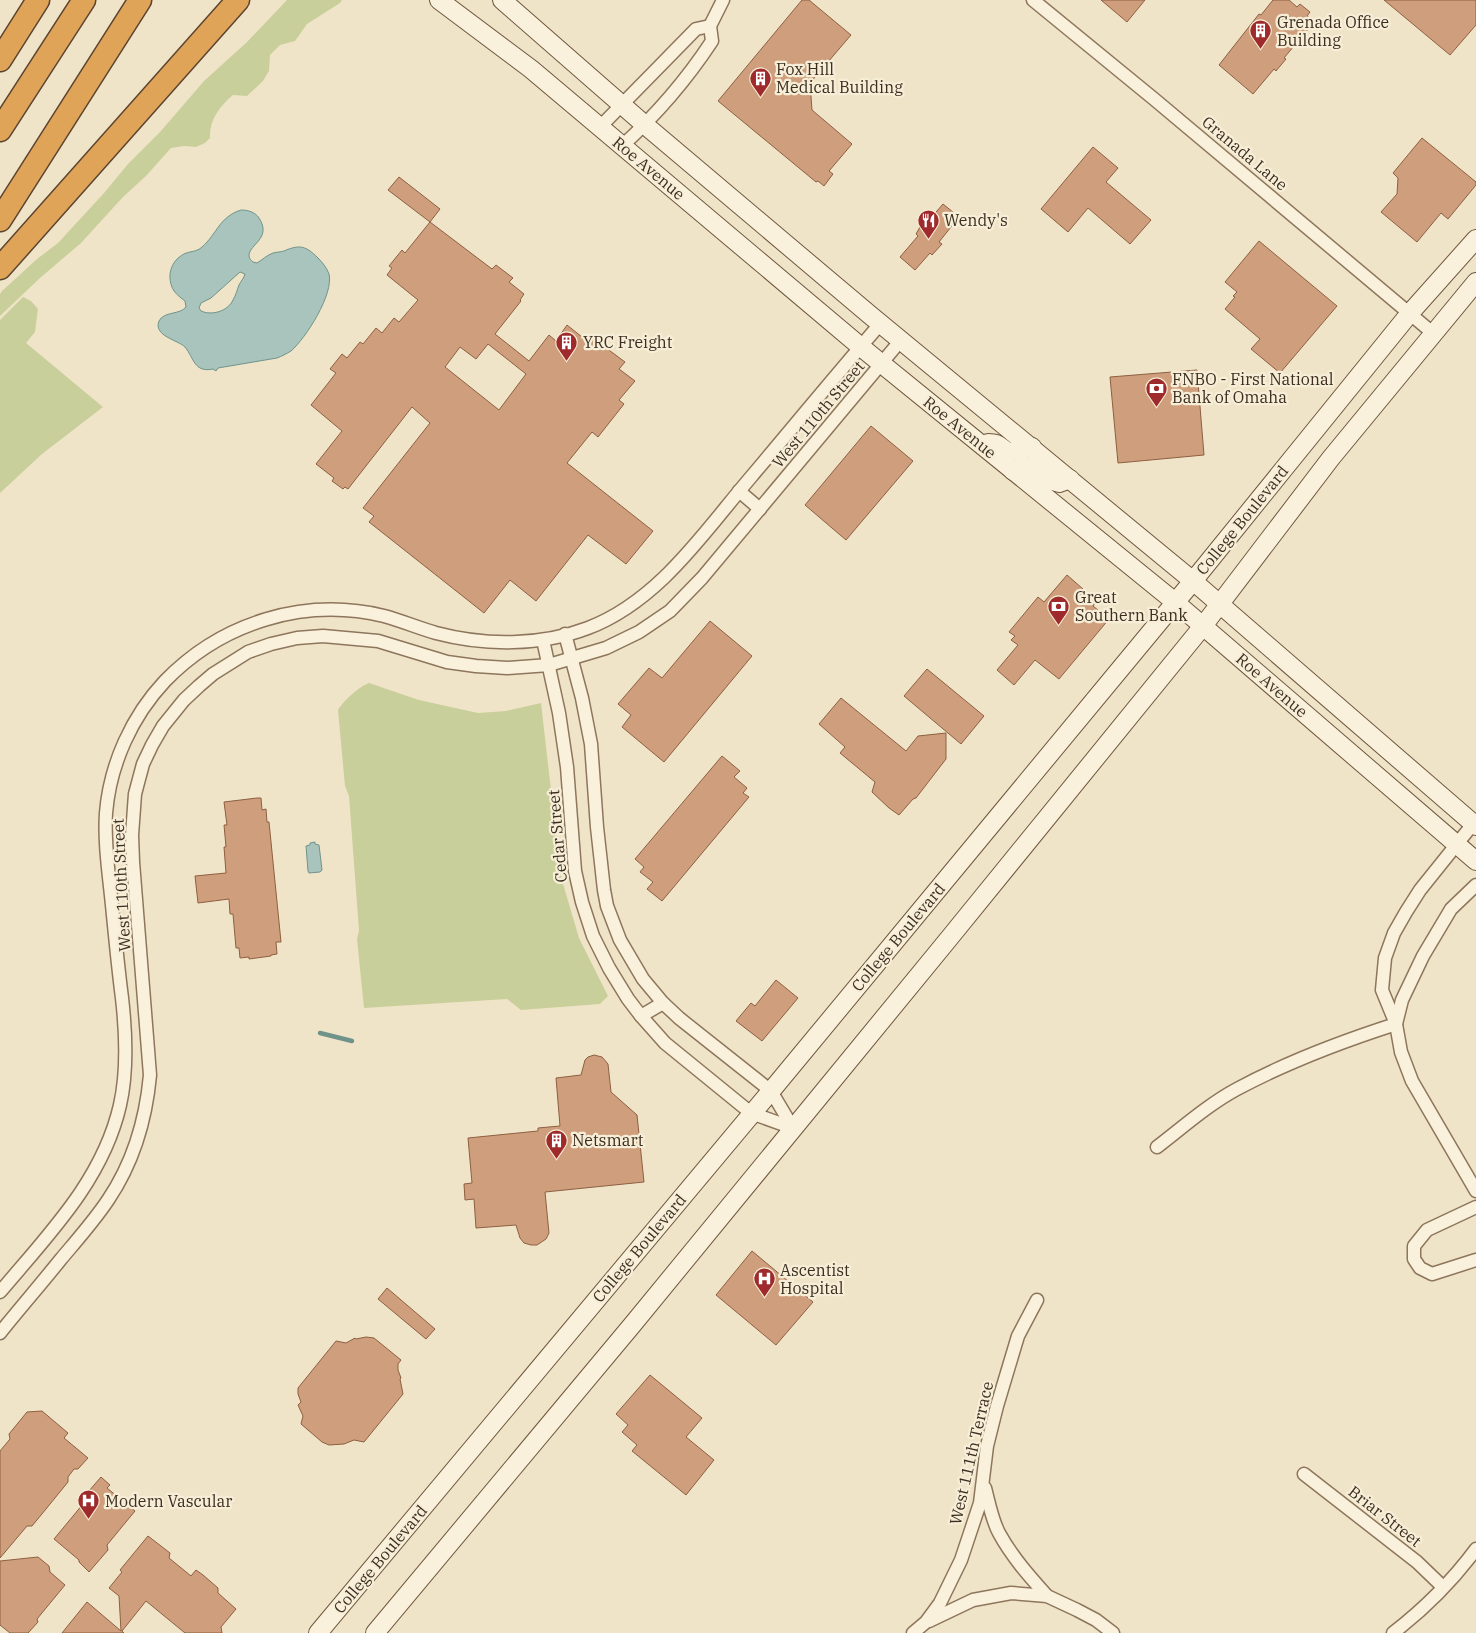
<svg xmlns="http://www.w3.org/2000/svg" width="1476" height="1633" viewBox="0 0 1476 1633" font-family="'IBM Plex Serif',serif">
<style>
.green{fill:#c9cf9b}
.water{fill:#a9c4bc;stroke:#6f938a;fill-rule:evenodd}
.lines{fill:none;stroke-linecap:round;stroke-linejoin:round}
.stream{stroke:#6f938a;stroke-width:4.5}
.building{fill:#cf9f7d;stroke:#8d5f41;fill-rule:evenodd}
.minor-casing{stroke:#8d765c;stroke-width:15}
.secondary-casing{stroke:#6f573f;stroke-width:20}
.motorway-casing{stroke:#5b4430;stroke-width:25}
.minor{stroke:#faf1dc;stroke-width:12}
.secondary{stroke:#faf1dc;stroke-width:18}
.motorway{stroke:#e0a458;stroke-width:22}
.labels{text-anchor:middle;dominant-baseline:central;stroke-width:4.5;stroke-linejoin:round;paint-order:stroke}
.poi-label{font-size:16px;fill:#3d2e20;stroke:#f7eed8;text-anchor:start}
.street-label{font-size:16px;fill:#3d2e20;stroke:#f7eed8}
</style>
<rect width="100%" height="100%" fill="#f0e4c8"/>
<g class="green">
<path d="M287 0H342L340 3 307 24 295 41 280 45 270 55 269 71 263 81 247 96 233 95C220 106 209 120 210 138L205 143 196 147 184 146 171 148 146 176 123 197 81 243 40 278 0 316V294L2 291 37 259 58 243 104 193 128 164 160 132 204 81 247 42Z"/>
<path d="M23 297 31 301 38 309 35 332 26 343 103 407 42 454 0 493V320Z"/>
<path d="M369 683 419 700 478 713 506 711 541 703 561 877 579 938 608 996 600 1004 521 1010 507 999 364 1008 357 939 359 931 349 796 345 786 338 710C343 701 360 686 369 683Z"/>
</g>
<g class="water">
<path d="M241 210C248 210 255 212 259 218 272 238 250 244 249 255 249 259 251 260 253 262L257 263C262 260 267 255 273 253 277 252 281 252 284 251 300 244 306 246 318 258 322 262 327 268 329 274 334 294 306 338 291 351 286 354 282 356 277 358L218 368 216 371 213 369C194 373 194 358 185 347 178 340 153 336 159 321 164 311 180 315 186 307L185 301C181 298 177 295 174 291 166 278 170 261 184 254 190 251 197 252 202 247 217 234 219 217 241 210ZM240 272 245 274C244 278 241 281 239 285 237 290 236 295 233 300 228 311 212 316 201 311L199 308 201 303 211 298Z"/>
<path d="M315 842V844L319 845 322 870 320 872 309 873 308 871 306 846 310 845V843Z"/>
</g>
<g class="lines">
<path class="stream" d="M320 1033 352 1041"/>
</g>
<g class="building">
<path d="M802 0H809L851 35 810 83 812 110 852 144 829 171 833 174 824 186 818 181 816 182 718 101Z"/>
<path d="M1101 0H1145L1127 22Z"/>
<path d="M1273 0H1289L1297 7 1300 4 1310 12 1307 16 1314 22 1284 58 1286 59 1276 71 1274 69 1253 94 1219 65 1259 14 1261 15Z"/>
<path d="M1384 0H1476V25L1450 55Z"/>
<path d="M1422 138 1476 182V185L1448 219 1441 213 1417 242 1381 212 1397 194 1398 178 1393 173Z"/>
<path d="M1093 147 1118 168 1106 182 1151 220 1130 244 1088 208 1068 232 1041 209Z"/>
<path d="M399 177 440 209 430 222 388 190Z"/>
<path d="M943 204 959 217 939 242 942 244 932 255 930 253 915 270 900 257 918 236 916 234 920 227 929 217 930 219Z"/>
<path d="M430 222 492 269 496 265 513 278 509 282 524 294 520 300 521 301 495 334 529 361 549 335 556 341 567 325 587 341 590 336 625 362 619 369 635 381 619 400 624 404 598 437 592 432 567 463 653 531 626 564 588 535 536 601 510 580 484 613 369 522 374 516 363 508 430 423 412 407 348 489 345 487 343 489 332 481 334 478 316 464 342 431 311 405 336 373 330 369 342 354 347 358 360 342 363 344 376 328 382 333 394 318 399 322 418 300 387 275 392 268 389 266 402 250 405 253ZM488 344 526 374 499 410 445 367 460 347 476 359Z"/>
<path d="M1259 241 1337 306 1280 373 1251 349 1260 339 1225 309 1235 297 1233 296 1237 292 1225 282Z"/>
<path d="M1197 370 1204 455 1118 463 1110 377Z"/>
<path d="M871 426 913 461 846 540 805 505Z"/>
<path d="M1067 575 1083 589 1081 591 1095 603 1093 606 1109 619 1059 679 1035 660 1014 685 997 670 1018 645 1011 640 1015 636 1009 632 1038 597 1044 602Z"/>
<path d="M710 621 752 656 664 762 622 727 631 715 618 704 649 668 662 678Z"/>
<path d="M927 669 984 716 961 744 904 696Z"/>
<path d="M841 698 906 751 918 736 946 733V759L916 798 913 799 899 815 889 808 872 792 875 782 840 753 845 747 819 724Z"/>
<path d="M722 756 740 771 734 777 747 788 743 793 749 797 662 901 647 889 653 882 640 872 644 867 635 859Z"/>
<path d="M257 798H261L262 810 266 809 267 822H269L281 942H276L277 954 271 955V956L249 959V957L240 958 239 948H236L233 914H230L229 899 198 903 195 876 226 873 224 847H226L224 825H227L224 802Z"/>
<path d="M776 980 798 998 762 1041 736 1021 751 1003 755 1006Z"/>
<path d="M594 1055 602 1057 608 1064 611 1092 637 1115 644 1182 545 1192 549 1233 546 1239 537 1245H531L524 1243 520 1238 516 1225 476 1228 474 1199 465 1200 464 1184 472 1183 468 1138 538 1131V1128L560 1126 556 1078 581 1075 585 1060 588 1057Z"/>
<path d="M752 1251 813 1302 776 1345 716 1295Z"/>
<path d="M387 1288 435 1329 426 1339 378 1299Z"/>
<path d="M366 1337 374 1338 401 1360 398 1364V1370L401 1378 400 1379 403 1394 364 1442 354 1440 344 1444 329 1445 322 1442 301 1424 303 1416 298 1405 301 1402 298 1394V1388L336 1341 346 1343 355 1338 356 1339Z"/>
<path d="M650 1375 702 1418 686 1437 714 1460 686 1495 632 1451 637 1445 622 1432 628 1425 616 1414Z"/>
<path d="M42 1411 68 1433 64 1438 88 1458 78 1469H74L68 1477V1482L46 1509 32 1526H27L0 1558V1451L10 1439 9 1434 27 1412Z"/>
<path d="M101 1477 110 1485 107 1488 135 1511 107 1545 108 1550 89 1572 79 1562V1560L54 1539 83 1504 82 1499Z"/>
<path d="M148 1536 170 1553 169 1558 191 1576 196 1570 203 1575 218 1588V1593L236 1609 221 1627 222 1633H185L146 1601 122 1631 124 1633H62L87 1602 121 1631 119 1596 109 1588 122 1572 120 1570Z"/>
<path d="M38 1557 49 1566 50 1572 65 1585 37 1619 38 1622 28 1633H10L0 1625V1561Z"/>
</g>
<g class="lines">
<defs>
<g id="minor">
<path d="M1033 0 1154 99 1434 334"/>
<path d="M600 127 696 29 710 26"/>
<path d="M622 146C656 115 687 79 712 41L710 26 723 0"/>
<path d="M739 491 760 509"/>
<path d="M565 634 582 698 591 744 597 827 604 890 607 906 620 940 643 979 663 1003 679 1018 771 1091 793 1128"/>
<path d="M543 640 559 713 567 767 575 871 582 902 593 936 609 968 628 999 641 1016 665 1043 751 1113 793 1128"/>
<path d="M1473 824 1420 890 1406 912 1394 933 1385 958 1382 990 1396 1024 1401 1052 1412 1081 1476 1191"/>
<path d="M641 1016 663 1003"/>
<path d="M1396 1024 1402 1000 1423 956 1451 909 1476 885"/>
<path d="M1157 1147C1183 1127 1209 1104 1237 1089 1289 1061 1340 1042 1396 1024"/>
<path d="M1476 1207 1427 1230 1414 1246V1259L1420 1268 1432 1274 1476 1260"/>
<path d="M0 1292C48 1235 103 1180 120 1105 128 1070 126 1033 122 998 118 967 115 936 112 905 109 875 104 843 106 813 110 764 132 716 165 681 222 622 305 597 384 616 402 621 419 628 436 633 485 646 541 646 588 628 659 601 704 532 751 477 794 426 837 374 881 323"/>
<path d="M0 1333C20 1308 41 1284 61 1259 77 1240 94 1221 108 1200 133 1163 146 1119 150 1075L133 862 132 835 135 794 143 764 152 745 163 726 184 700 199 686 213 674 248 652 271 644 297 638 323 636 378 641 447 662 476 666 507 668 549 665 606 648 639 632 670 611 702 578 901 340"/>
<path d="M1304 1474 1417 1562 1443 1587"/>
<path d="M985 1488C989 1503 992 1520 999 1533 1012 1557 1030 1577 1047 1596"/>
<path d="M929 1621 973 1600 1011 1593 1047 1596 1077 1610 1096 1620 1113 1633"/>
<path d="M913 1633 926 1622 940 1603 961 1560 980 1503 987 1446 997 1406 1018 1336 1037 1300"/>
<path d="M1393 1633C1424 1609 1453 1580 1476 1549"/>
</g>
<g id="secondary">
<path d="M439 0 531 69 861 347 1175 602 1476 861"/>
<path d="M502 0 645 125 870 315 1193 581 1476 826"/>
<path d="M988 443C1000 443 998 446 1007 451 1015 454 1024 449 1032 447"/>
<path d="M1013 471 1025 466 1035 467 1049 480 1059 483 1070 479"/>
<path d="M318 1633 771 1091 1193 581 1410 313 1476 239"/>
<path d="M375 1633 633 1324 951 936 1203 626 1331 458 1476 282"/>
</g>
<g id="motorway">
<path d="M0 60 38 0"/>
<path d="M0 130 84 0"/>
<path d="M0 220 140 0"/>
<path d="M0 268 238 0"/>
</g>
</defs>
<use href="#minor" class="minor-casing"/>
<use href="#secondary" class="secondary-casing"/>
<use href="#motorway" class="motorway-casing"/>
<use href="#minor" class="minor"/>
<use href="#secondary" class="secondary"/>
<use href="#motorway" class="motorway"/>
</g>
<defs>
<symbol id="building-pin" viewBox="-11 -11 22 30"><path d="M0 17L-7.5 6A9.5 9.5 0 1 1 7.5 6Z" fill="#9e2a2b" stroke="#f7eed8"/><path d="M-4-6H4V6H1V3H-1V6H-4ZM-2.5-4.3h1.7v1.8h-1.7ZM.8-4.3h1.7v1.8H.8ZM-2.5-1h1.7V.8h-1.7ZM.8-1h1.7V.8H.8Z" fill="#fff"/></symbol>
<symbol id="restaurant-pin" viewBox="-11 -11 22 30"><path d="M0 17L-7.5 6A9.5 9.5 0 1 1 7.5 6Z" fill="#9e2a2b" stroke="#f7eed8"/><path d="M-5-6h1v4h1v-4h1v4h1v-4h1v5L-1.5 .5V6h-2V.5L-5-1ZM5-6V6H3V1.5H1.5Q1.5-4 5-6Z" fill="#fff"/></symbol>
<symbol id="bank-pin" viewBox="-11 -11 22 30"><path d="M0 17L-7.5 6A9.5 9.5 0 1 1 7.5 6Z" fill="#9e2a2b" stroke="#f7eed8"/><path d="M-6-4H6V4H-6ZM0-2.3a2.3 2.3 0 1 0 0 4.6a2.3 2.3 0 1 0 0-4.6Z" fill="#fff"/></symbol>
<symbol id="hospital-pin" viewBox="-11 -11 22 30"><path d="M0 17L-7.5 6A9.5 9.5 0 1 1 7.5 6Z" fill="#9e2a2b" stroke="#f7eed8"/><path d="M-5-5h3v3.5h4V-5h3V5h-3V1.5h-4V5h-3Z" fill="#fff"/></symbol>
</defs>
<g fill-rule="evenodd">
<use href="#building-pin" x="1248" y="18" width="25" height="34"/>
<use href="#building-pin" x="748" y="66" width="25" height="34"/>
<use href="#restaurant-pin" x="916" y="208" width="25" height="34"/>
<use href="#building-pin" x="554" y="330" width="25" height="34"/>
<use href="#bank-pin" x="1144" y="376" width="25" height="34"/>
<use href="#bank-pin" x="1046" y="594" width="25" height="34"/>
<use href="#building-pin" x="544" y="1128" width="25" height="34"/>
<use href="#hospital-pin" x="752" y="1266" width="25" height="34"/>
<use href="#hospital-pin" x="76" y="1488" width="25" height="34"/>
</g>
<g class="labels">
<g class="poi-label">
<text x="1277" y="22">Grenada Office<tspan x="1277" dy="18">Building</tspan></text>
<text x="776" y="69">Fox Hill<tspan x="776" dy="18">Medical Building</tspan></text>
<text x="944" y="220">Wendy's</text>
<text x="583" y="342">YRC Freight</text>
<text x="1172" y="379">FNBO - First National<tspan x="1172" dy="18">Bank of Omaha</tspan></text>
<text x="1075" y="597">Great<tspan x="1075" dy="18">Southern Bank</tspan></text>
<text x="572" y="1140">Netsmart</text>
<text x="780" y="1270">Ascentist<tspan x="780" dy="18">Hospital</tspan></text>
<text x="105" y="1501">Modern Vascular</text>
</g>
<g class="street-label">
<text transform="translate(1245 153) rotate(40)">Granada Lane</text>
<text transform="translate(649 168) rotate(40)">Roe Avenue</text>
<text transform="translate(818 414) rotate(-50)">West 110th Street</text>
<text transform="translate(960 427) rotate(39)">Roe Avenue</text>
<text transform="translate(1242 520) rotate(-51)">College Boulevard</text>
<text transform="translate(1272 685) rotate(41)">Roe Avenue</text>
<text transform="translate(557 836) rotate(-95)">Cedar Street</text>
<text transform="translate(121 885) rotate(-93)">West 110th Street</text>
<text transform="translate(898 937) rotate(-50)">College Boulevard</text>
<text transform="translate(639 1248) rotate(-50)">College Boulevard</text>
<text transform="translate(971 1453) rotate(-77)">West 111th Terrace</text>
<text transform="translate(1385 1516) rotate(38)">Briar Street</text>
<text transform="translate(380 1559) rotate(-50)">College Boulevard</text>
</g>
</g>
</svg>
